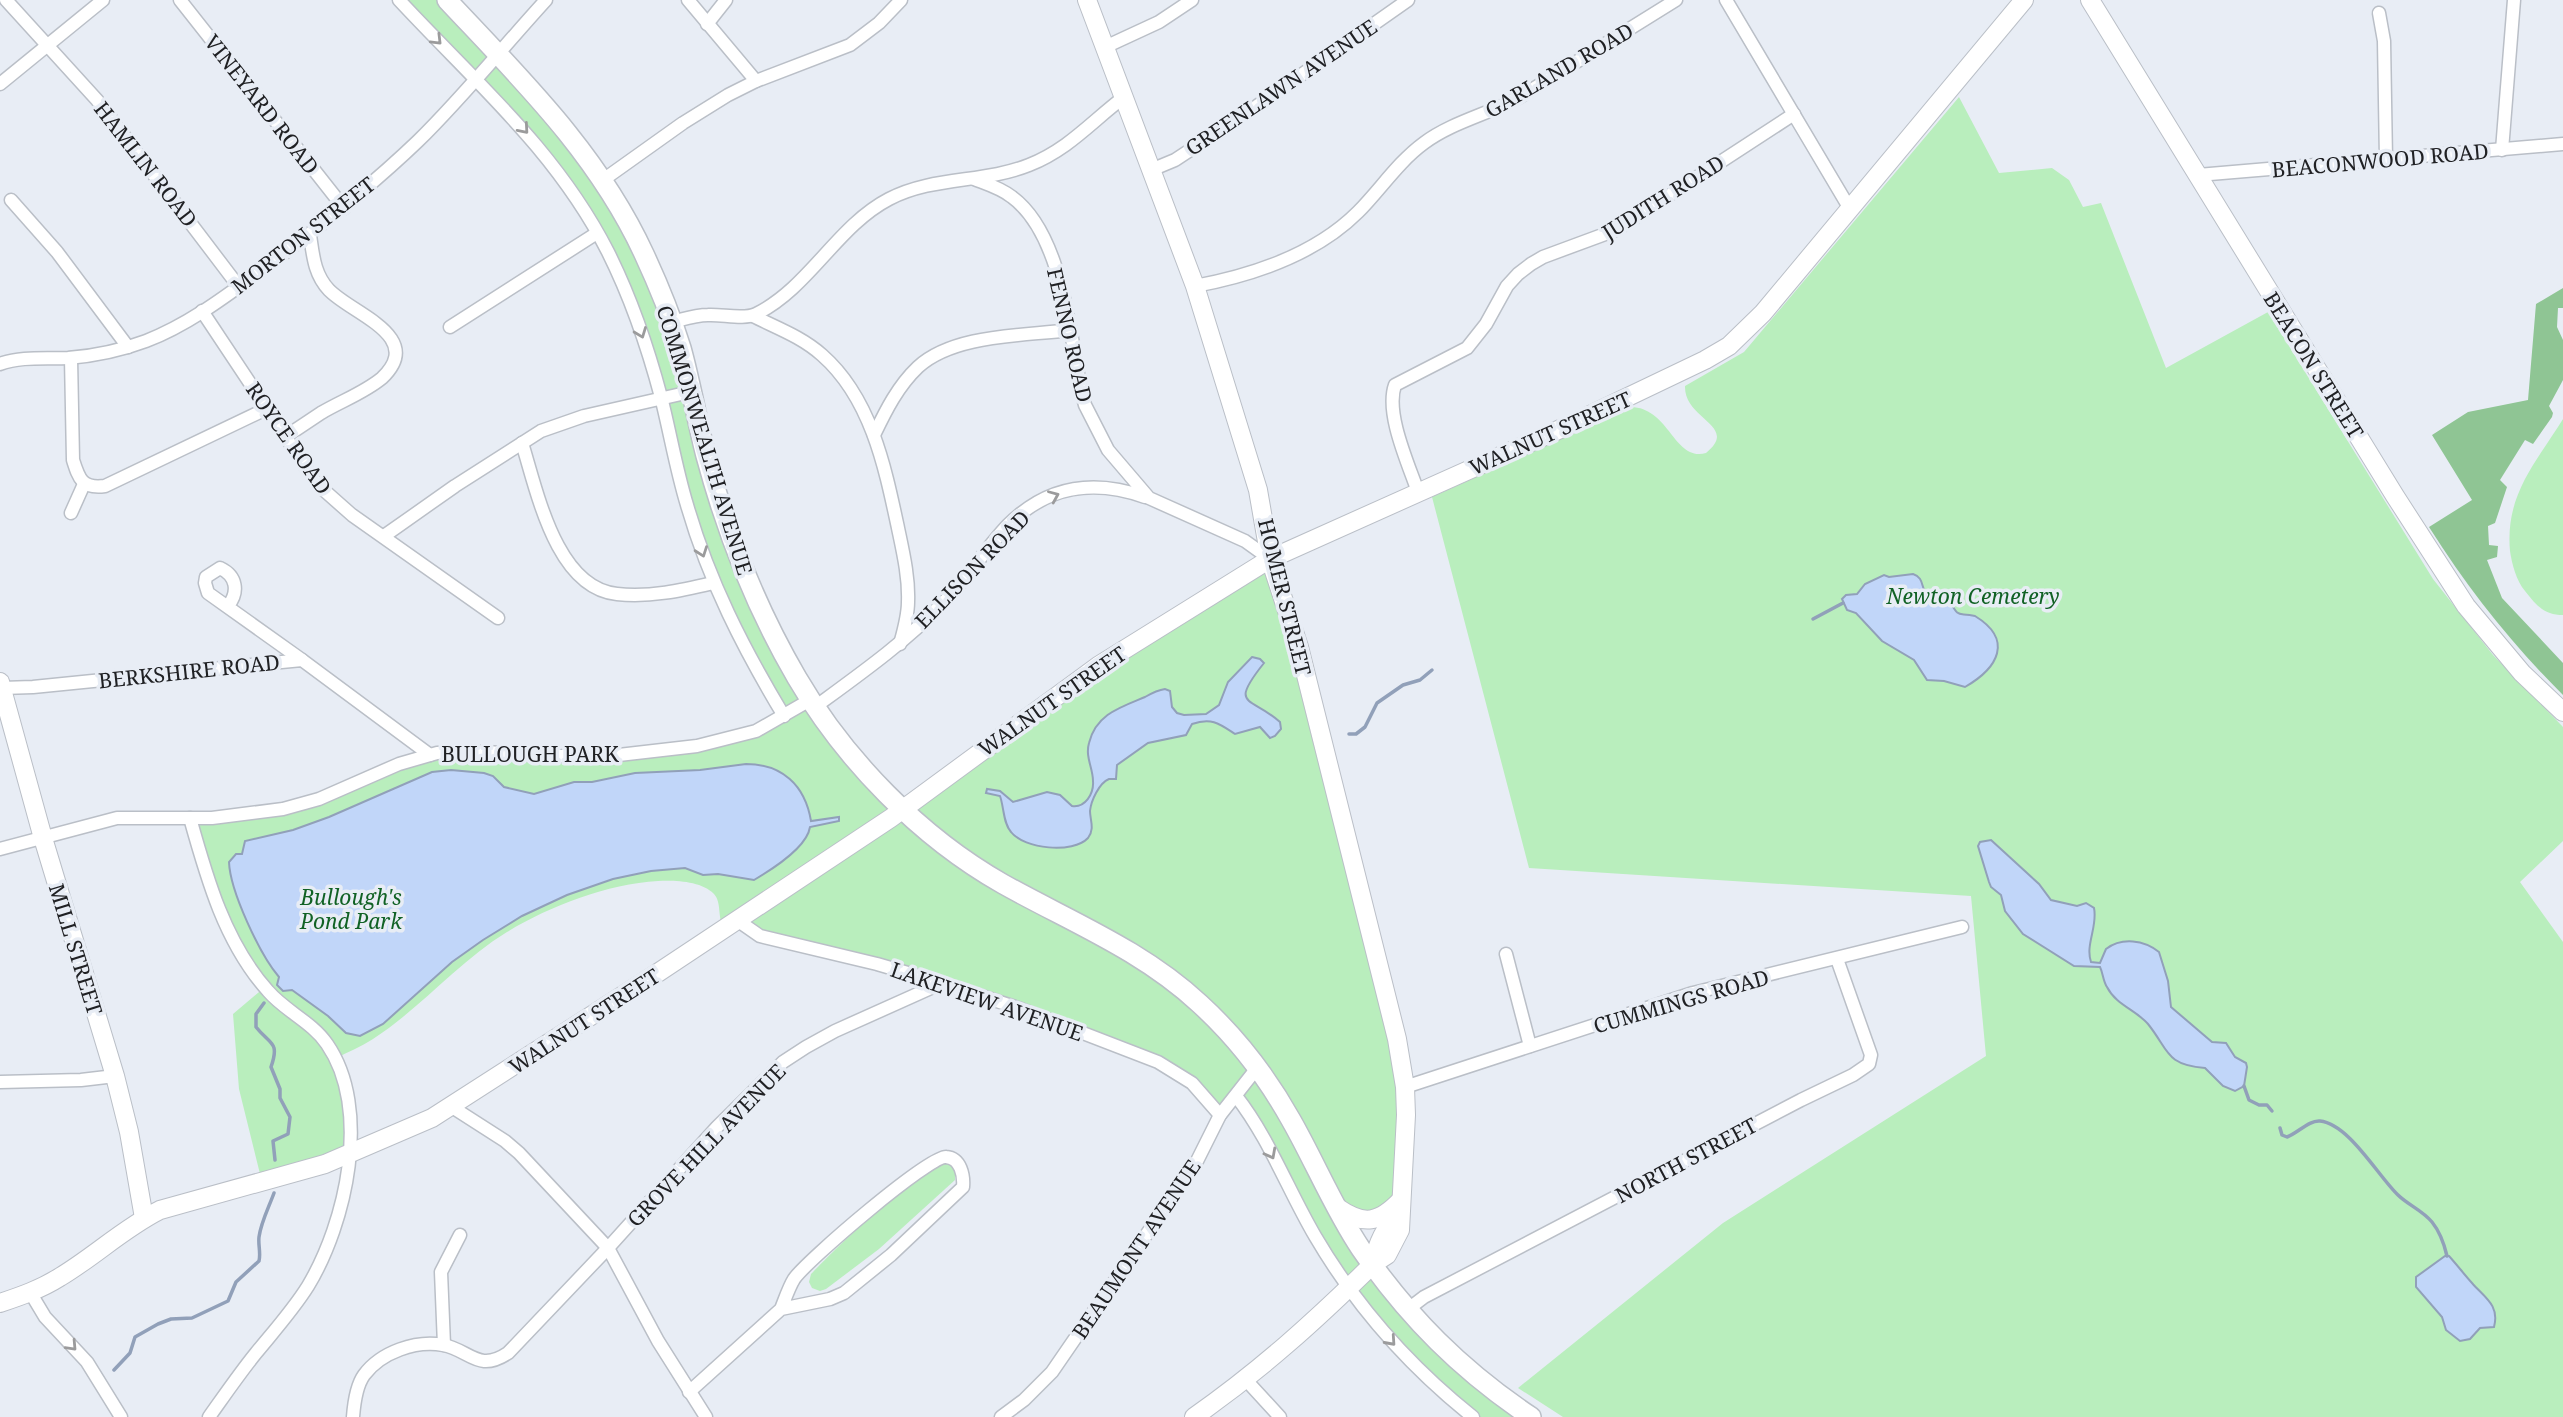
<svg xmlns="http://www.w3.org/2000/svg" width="2563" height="1417" viewBox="0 0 2563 1417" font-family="'Noto Serif',serif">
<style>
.green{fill:#b9eebd}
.forest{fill:#8fc594}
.water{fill:#c1d6f9;stroke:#91a0b9;stroke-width:2}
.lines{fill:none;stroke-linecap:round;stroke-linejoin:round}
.stream{stroke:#91a0b9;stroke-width:3.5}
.street-casing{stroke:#babfc7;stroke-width:15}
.secondary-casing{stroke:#babfc7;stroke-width:20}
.primary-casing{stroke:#babfc7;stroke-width:22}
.street{stroke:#fff;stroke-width:12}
.secondary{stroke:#fff;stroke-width:18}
.primary{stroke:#fff;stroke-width:19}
.oneway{stroke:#9b9b9c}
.labels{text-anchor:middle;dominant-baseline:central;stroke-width:7;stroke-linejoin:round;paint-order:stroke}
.street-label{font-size:21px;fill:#202124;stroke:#e8edf5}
.park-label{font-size:21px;font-style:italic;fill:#116225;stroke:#e8edf5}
</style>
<rect width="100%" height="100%" fill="#e8edf5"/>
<g class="green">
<path d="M399 0H447L620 208 690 392 777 642 901 810 1270 559 1299 647 1406 1115 1391 1210 1351 1217 1379 1274 1531 1417H1473L1375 1322 1236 1096 1220 1115 1192 1083 1018 1008 760 936 737 920 724 929C717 917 722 903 714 894 702 881 674 880 658 881 607 884 550 906 507 932 458 962 421 1008 373 1039 361 1047 347 1052 335 1059L340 1072 350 1155 262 1182 239 1089 233 1014 265 987 239 948 190 818 276 810 417 758 547 756 697 746 784 716 713 583 632 308 564 179Z"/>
<path d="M1959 97 1999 173 2052 168 2069 180 2083 207 2101 203 2166 368 2268 312 2433 579 2493 655 2563 727V841L2520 882 2563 942V1417H1563L1518 1388 1723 1223 1986 1056 1971 896 1529 868 1432 497 1631 407C1670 408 1674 462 1706 453 1740 425 1684 420 1685 386L1744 352Z"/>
<path d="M2563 419V615C2544 615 2536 605 2525 591 2516 580 2512 564 2510 551 2505 495 2535 464 2563 419Z"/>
<path d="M948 1163 955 1168V1180L879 1249 826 1289 820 1291 812 1288 809 1282 811 1274C832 1252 921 1164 948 1163Z"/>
</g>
<path class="forest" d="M2563 288V308H2558L2557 327 2563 340V380L2549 406 2553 413 2552 417 2533 444 2525 440 2500 480 2507 487 2495 523 2488 526 2489 545 2498 546 2497 557 2487 560 2502 598 2563 663V695C2510 642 2469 590 2429 527L2472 500 2432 435 2468 412 2528 400 2536 304Z"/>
<g class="water">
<path d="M1913 574C1925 578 1920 588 1928 596 1934 602 1943 599 1950 602 1960 619 1957 612 1975 616 2014 640 1998 668 1965 687L1944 681 1927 680 1914 660 1882 641 1856 613 1847 610 1842 599 1846 595 1857 594 1865 584 1884 575 1889 577Z"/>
<path d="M1252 657 1260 659 1264 663C1228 708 1251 696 1280 722L1281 729 1275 736 1270 738 1260 727 1235 734C1220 724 1212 717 1192 724L1186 735 1148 743 1117 765 1116 779H1109C1099 783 1091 801 1090 811 1090 820 1095 829 1088 838 1073 854 1024 849 1011 832 1003 823 1004 807 1000 796L986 793 987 789 1000 791 1013 802 1047 792 1060 795 1072 806C1085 808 1094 794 1093 781 1093 768 1085 757 1089 743 1096 714 1121 707 1145 697 1152 693 1158 690 1165 689L1170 691 1172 707 1177 713 1184 715 1206 714 1219 705 1228 682Z"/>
<path d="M746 764C782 764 805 785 811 821L839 817V821L810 827C807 847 771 870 754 880L718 874 703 875 685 868 651 871 613 879 567 895 522 916 483 940 452 962 383 1024 360 1036 346 1033 328 1016 292 990 283 991 277 985 279 977C260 955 230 891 229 862L236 854H242L245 841 293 830 329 817 432 772 451 770 484 773 493 776 504 787 534 794 574 782H592L635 773 700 770Z"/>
<path d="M1991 840 2039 884 2051 900 2077 906 2086 903 2094 908C2098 926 2085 945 2091 962L2100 963 2106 949C2122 937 2144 940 2159 952L2168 981 2171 1007 2212 1042 2226 1043 2235 1057 2246 1063 2247 1067 2244 1086 2235 1091 2223 1086 2205 1068C2165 1065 2169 1050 2148 1024 2136 1010 2116 1005 2107 987 2103 981 2103 973 2100 967L2074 966 2023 934 2005 911 2001 895 1991 887 1989 882 1978 846 1980 842Z"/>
<path d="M2445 1256H2449C2457 1265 2464 1274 2472 1283 2484 1297 2500 1305 2494 1327L2480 1328 2470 1339 2460 1341 2446 1330 2442 1317 2416 1287V1277Z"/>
</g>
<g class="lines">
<g class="stream">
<path d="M1813 619 1843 603"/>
<path d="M1349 734H1356L1365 727 1377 703 1403 685 1420 680 1432 670"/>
<path d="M264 1003 256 1014V1027C270 1045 280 1041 271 1067L280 1089V1098L290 1117 288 1134 273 1141 275 1160"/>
<path d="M2244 1086 2249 1100 2259 1105H2267L2272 1111"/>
<path d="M2280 1128 2282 1135 2287 1137C2298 1133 2309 1120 2320 1121 2349 1124 2378 1176 2398 1195 2408 1205 2422 1210 2432 1222 2440 1232 2444 1243 2447 1256"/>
<path d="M114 1370 130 1353 135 1337 158 1324 171 1319 192 1318 228 1301 236 1282 259 1261C261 1253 258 1245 259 1237 261 1222 269 1207 274 1193"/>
</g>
<defs>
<g id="street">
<path d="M6 0 97 100 239 287"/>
<path d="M180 0 344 208"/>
<path d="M399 0C475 82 556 150 608 252 631 298 648 348 661 397 670 432 676 469 687 505 709 581 743 648 784 716"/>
<path d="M688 0 756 81"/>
<path d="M1726 0 1850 209"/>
<path d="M2379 13 2384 41 2386 160"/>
<path d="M707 24 726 0"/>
<path d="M1105 47 1159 22 1192 0"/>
<path d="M0 84 103 0"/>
<path d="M2502 150 2514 0"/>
<path d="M1151 170 1175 160 1257 106 1408 0"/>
<path d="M2198 175 2563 144"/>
<path d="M974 179C987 184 1001 188 1012 197 1062 234 1070 333 1081 390L1085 405 1108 450 1149 498 1245 541 1270 559"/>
<path d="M603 180 683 123 728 95 756 81 850 45 879 23 901 0"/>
<path d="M11 200 57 252 128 347"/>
<path d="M1195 286C1254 275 1315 255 1358 212 1380 190 1398 162 1424 143 1452 122 1489 114 1520 97L1676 0"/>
<path d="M202 311 317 484 352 515 498 618"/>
<path d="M753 316C777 328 802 337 822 355 871 398 885 467 898 528 903 552 909 577 908 602 908 616 904 630 900 644"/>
<path d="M672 322C684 319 696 315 708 315 722 314 744 320 756 314 809 288 837 226 889 199 933 176 984 183 1029 165 1069 149 1091 122 1124 97"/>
<path d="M450 327 597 233"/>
<path d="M71 358 73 460C79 479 82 489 105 486L266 409"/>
<path d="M0 364C21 356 46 359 68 358 94 356 122 350 146 341 188 325 226 296 263 269 317 229 369 188 418 141 463 97 503 47 546 0"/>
<path d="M874 435C886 410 898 386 918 367 954 334 1024 336 1069 330"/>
<path d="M285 437C297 429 309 421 321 413 341 401 364 393 382 378 426 336 352 314 329 290 314 274 313 255 310 235"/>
<path d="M522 443C537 491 556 588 617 594 649 598 683 590 713 583"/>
<path d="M1418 492C1408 463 1385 413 1395 385L1467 348 1486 324 1507 286 1518 274 1531 264 1543 257 1616 230 1794 114"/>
<path d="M71 513 84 484"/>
<path d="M384 536 455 486 541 431 584 416 690 392"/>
<path d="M228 606C239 592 237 576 220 568L206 577 205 583 208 593 302 660"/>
<path d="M2 688 33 687 302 660 430 755"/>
<path d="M815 707C860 674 904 643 943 603 967 579 985 549 1008 525 1048 485 1094 479 1145 497"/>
<path d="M190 818C207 879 225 943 268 991 285 1011 312 1022 327 1044 372 1109 346 1223 308 1286 293 1310 274 1331 256 1353 239 1374 224 1396 209 1417"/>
<path d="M0 849 117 818H212L283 809 319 799 399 764 437 753 470 751 547 756H610L697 746 756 731 810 700"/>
<path d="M737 920 760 936 877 964 942 983 1018 1008 1158 1062 1192 1083 1220 1115"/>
<path d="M1506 954 1530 1046"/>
<path d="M0 1082 81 1080 115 1076"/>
<path d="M1405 1087 1693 993 1962 927"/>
<path d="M1236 1096C1269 1138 1288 1190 1315 1236 1356 1306 1409 1366 1473 1417"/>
<path d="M452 1107 505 1141 519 1153 608 1248 658 1341 706 1417"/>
<path d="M30 1292 45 1317 87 1362 121 1417"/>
<path d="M1407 1310 1424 1297 1801 1100 1853 1075 1869 1064 1871 1055 1837 959"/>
<path d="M444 1345 441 1272 460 1235"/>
<path d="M1246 1380 1280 1417"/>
<path d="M689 1392 781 1309 830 1299 844 1293 891 1255 963 1187C964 1176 961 1158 946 1157 930 1155 806 1261 794 1279 789 1287 785 1299 781 1309"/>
<path d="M353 1417C354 1404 356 1386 364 1375 381 1352 416 1340 443 1345 470 1350 478 1373 508 1353L608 1248 717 1127 783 1062 806 1047 835 1031 942 983"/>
<path d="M1001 1417 1024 1400 1052 1372 1197 1161 1220 1115 1257 1068"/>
</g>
<g id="secondary">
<path d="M1087 0 1195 286 1258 490 1270 559 1299 647 1397 1039 1405 1087 1406 1115 1400 1230 1387 1255 1373 1264C1315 1321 1261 1370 1194 1417"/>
<path d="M2090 0 2395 496 2466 606 2522 673 2563 712"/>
<path d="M0 682 43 838 115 1076 129 1132 144 1218"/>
<path d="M1338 1208C1364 1226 1379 1223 1401 1200"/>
<path d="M1373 1264C1377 1243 1385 1227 1399 1213"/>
<path d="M0 1303C21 1296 41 1289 60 1277 95 1256 124 1228 160 1210L325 1164 432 1118 653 976 891 818 1098 666 1270 559 1567 426 1705 360 1729 346 1763 313 2024 0"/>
</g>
<path id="primary" d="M447 0C521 79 598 154 644 254 658 284 671 316 681 348 691 384 697 421 706 456 727 534 756 608 797 678 845 760 920 837 1003 884 1071 922 1142 950 1200 1004 1236 1037 1267 1077 1291 1120 1315 1162 1334 1209 1361 1249 1409 1318 1461 1370 1531 1417"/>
</defs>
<use href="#street" class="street-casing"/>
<use href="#secondary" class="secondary-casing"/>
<use href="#primary" class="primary-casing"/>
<use href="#street" class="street"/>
<use href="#secondary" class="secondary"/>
<use href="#primary" class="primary"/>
</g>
<defs><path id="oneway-chevron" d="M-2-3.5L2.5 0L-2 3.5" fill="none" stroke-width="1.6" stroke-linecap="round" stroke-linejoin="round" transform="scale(1.75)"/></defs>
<g class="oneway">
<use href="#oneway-chevron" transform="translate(437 40) rotate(45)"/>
<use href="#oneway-chevron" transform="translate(524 129) rotate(49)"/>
<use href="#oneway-chevron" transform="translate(641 333) rotate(69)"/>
<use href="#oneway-chevron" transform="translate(1054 496) rotate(-23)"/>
<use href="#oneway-chevron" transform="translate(702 552) rotate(70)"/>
<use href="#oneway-chevron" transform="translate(1271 1154) rotate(62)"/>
<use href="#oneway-chevron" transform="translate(1391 1341) rotate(48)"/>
<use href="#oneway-chevron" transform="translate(72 1346) rotate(47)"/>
</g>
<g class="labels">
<g class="street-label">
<text transform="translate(1559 70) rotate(-30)">GARLAND ROAD</text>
<text transform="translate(1281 87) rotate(-34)">GREENLAWN AVENUE</text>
<text transform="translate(262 104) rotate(52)">VINEYARD ROAD</text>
<text transform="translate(2380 160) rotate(-5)">BEACONWOOD ROAD</text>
<text transform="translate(146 164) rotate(52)">HAMLIN ROAD</text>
<text transform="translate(1663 197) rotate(-32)">JUDITH ROAD</text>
<text transform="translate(303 235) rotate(-38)">MORTON STREET</text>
<text transform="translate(1070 335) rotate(77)">FENNO ROAD</text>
<text transform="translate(2314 365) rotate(58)">BEACON STREET</text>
<text transform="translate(1550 433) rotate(-24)">WALNUT STREET</text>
<text transform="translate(289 438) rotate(55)">ROYCE ROAD</text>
<text transform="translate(705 440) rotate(73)">COMMONWEALTH AVENUE</text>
<text transform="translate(972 569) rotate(-46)">ELLISON ROAD</text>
<text transform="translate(1285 597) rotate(76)">HOMER STREET</text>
<text transform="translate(189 671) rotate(-6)">BERKSHIRE ROAD</text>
<text transform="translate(1052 701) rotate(-35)">WALNUT STREET</text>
<text x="530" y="754">BULLOUGH PARK</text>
<text transform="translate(76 949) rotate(73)">MILL STREET</text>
<text transform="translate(987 1001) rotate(19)">LAKEVIEW AVENUE</text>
<text transform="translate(1681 1001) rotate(-16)">CUMMINGS ROAD</text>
<text transform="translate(584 1021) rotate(-33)">WALNUT STREET</text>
<text transform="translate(706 1145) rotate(-46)">GROVE HILL AVENUE</text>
<text transform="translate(1686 1160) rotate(-28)">NORTH STREET</text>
<text transform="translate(1136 1249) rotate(-56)">BEAUMONT AVENUE</text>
</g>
<g class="park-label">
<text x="1973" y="596">Newton Cemetery</text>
<text x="351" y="897">Bullough's<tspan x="351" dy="24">Pond Park</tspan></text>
</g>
</g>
</svg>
